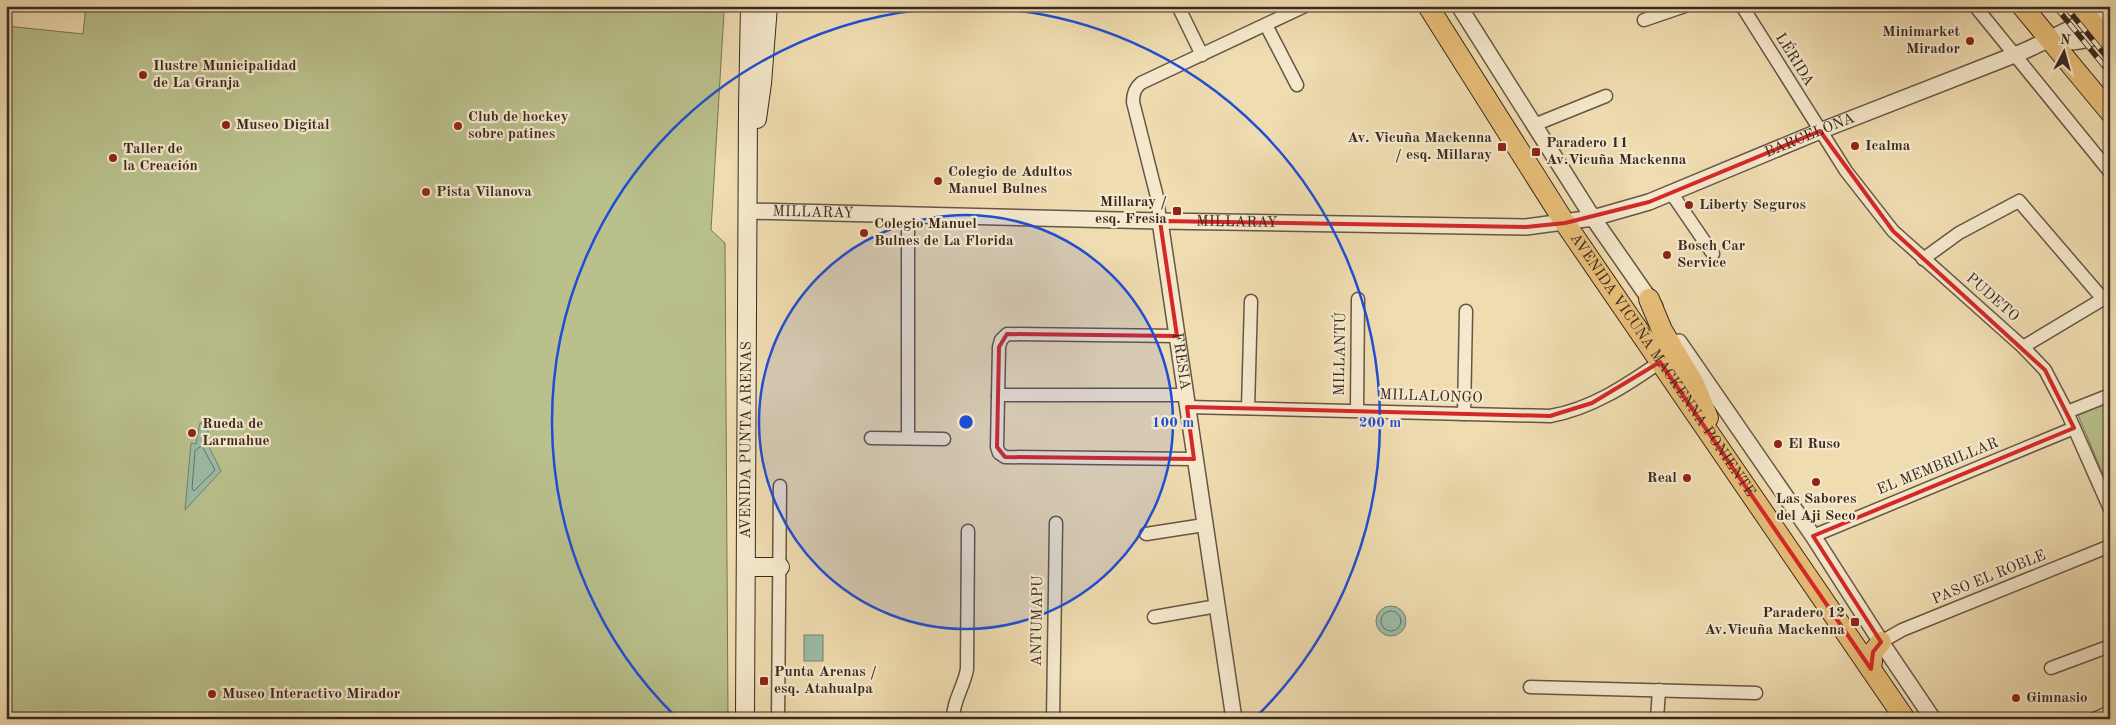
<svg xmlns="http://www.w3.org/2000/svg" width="2116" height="725" viewBox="0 0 2116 725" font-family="'Old Standard TT',serif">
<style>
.green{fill:#b9c08c;stroke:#797456}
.water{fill:#9abca7;stroke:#738171}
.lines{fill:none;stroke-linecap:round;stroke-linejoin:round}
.shore{stroke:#6a7264;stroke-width:1}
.minor-casing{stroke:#665645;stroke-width:15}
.tertiary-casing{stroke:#665645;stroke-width:18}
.secondary-casing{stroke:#392921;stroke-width:20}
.primary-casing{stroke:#392921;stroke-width:22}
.minor{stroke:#f5e8cc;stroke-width:12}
.tertiary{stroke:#f5e8cc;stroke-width:15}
.secondary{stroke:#f5e8cc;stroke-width:18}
.primary{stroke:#e8be78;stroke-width:20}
.rail-casing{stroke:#392921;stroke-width:5.5}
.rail{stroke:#f5e8cc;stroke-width:4;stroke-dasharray:11;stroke-linecap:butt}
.marked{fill:none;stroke:#d62828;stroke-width:4;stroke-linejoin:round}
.ring{fill:none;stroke:#1d4ed8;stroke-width:2.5}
.poi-dot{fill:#8f2418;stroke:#f5e8cc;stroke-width:2}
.labels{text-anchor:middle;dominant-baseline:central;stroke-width:4.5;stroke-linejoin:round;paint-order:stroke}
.poi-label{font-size:15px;font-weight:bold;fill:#392921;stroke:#f5e8cc;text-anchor:start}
.street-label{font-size:15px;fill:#392921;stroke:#f5e8cc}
.centre{fill:#1d4ed8;stroke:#f5e8cc;stroke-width:2.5}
.ring-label{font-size:15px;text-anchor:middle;font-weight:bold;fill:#1d4ed8;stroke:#f5e8cc;stroke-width:4.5;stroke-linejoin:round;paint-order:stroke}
</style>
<rect width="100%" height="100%" fill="#efdcb0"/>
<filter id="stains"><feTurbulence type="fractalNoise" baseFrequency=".004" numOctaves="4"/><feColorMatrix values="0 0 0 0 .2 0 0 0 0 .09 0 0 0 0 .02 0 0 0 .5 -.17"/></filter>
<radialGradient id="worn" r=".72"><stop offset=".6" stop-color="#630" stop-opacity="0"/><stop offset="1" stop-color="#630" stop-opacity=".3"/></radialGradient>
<g class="green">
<path d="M86 6H680L724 12 711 230 725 243 728 719H6V26L83 34Z"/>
<path d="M2110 402V491L2078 415Z"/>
</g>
<g class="water">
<path d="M200 423H208V445L221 471 185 510 191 443 196 444Z"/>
<circle cx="1391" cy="621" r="15"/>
<rect x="804" y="635" width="19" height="26"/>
</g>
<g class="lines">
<g class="shore">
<path d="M202 446 215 470 194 491 192 489 195 451Z"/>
<circle cx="1391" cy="621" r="10"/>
</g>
<defs>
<g id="minor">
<path d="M1178 6 1202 55"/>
<path d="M1742 6 1846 171 1893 231 2023 347 2045 370 2067 412 2110 509"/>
<path d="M1975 6 2110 172"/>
<path d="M1644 20 1685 6"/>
<path d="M1266 25 1297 85"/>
<path d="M1534 125 1606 96"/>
<path d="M1672 194 1713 254"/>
<path d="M908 215V438"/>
<path d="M1160 221 1157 197 1133 102C1133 93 1135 88 1141 83L1305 6"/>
<path d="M1923 259 1959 233 2019 201 2103 299 2023 347"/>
<path d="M1177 336 1007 334 1001 340 999 347 997 447 999 453 1005 457 1194 459"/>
<path d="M998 395H1185"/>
<path d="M1187 407 1550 416C1591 409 1627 385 1660 362"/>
<path d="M1248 408 1251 301"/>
<path d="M1357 410 1358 299"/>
<path d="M2067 412 2110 395"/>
<path d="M1464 414 1466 311"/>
<path d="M871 438 944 439"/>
<path d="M1146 534 1204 525"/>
<path d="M1813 536 2074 428"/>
<path d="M1154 617 1217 606"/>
<path d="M1881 642 1902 630 2110 546"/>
<path d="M2051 668 2110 646"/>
<path d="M1530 687 1756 693"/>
<path d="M778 719 780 486"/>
<path d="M953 719C953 700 964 687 967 669L968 531"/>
<path d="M1053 719 1056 523"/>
<path d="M1657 719 1659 690"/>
<path d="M2094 719 2110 712"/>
</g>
<g id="tertiary">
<path d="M1459 6 1593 218 1655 307"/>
<path d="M2050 40C2072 45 2089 40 2110 32"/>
<path id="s1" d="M748 211 1160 221 1526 227 1593 218 1649 202 1820 131 2022 52C2052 39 2079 22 2110 11"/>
<path id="s2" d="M1160 221 1234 719"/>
<path d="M1679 342 1813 536 1881 642 1933 719"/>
</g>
<g id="secondary">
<path d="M757 119 762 83 768 6"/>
<path d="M746 567H780"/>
<path id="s3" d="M745 719 748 108 750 6"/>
</g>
<g id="primary">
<path id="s4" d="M1428 6 1565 223 1905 719"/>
<path d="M2022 6 2110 112"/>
<path d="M2079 6 2110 45"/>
<path d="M1649 299 1662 330 1694 384 1708 418"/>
<path d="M1871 669 1873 652 1881 642"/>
</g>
</defs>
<use href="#minor" class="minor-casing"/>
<use href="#tertiary" class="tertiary-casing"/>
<use href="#secondary" class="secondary-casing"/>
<use href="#primary" class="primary-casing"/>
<use href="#minor" class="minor"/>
<use href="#tertiary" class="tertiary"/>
<use href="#secondary" class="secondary"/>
<use href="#primary" class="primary"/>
<defs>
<g id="rail">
<path d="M2055 6 2110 73"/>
<path d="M2065 6 2110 61"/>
</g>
</defs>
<use href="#rail" class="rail-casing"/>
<use href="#rail" class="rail"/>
</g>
<path class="marked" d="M1820 131 1893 231 2045 370 2074 428 1813 536 1881 642 1873 652 1871 669 1660 362 1592 403 1550 416 1187 407 1194 459 1005 457 997 447 999 347 1007 334 1177 336 1160 221 1526 227 1565 223 1649 202Z"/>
<circle cx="966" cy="422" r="207" fill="#1d4ed8" fill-opacity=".12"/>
<g class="ring">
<circle cx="966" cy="422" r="207"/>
<path d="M676 717A414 414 0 1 1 1256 717"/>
</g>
<g class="poi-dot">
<circle cx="1970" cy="41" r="5"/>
<circle cx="143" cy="75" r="5"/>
<circle cx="226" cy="125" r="5"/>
<circle cx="458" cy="126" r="5"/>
<circle cx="1855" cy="146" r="5"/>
<rect x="1497" y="142" width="10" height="10" rx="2.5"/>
<rect x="1531" y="147" width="10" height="10" rx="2.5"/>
<circle cx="113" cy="158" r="5"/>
<circle cx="938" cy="181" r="5"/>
<circle cx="426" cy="192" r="5"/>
<circle cx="1689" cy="205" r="5"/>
<rect x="1172" y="206" width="10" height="10" rx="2.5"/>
<circle cx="864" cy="233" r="5"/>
<circle cx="1667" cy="255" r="5"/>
<circle cx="192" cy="433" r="5"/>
<circle cx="1778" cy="444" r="5"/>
<circle cx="1687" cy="478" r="5"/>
<circle cx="1816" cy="482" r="5"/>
<rect x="1850" y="617" width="10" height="10" rx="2.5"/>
<rect x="759" y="676" width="10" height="10" rx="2.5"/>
<circle cx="212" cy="694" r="5"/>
<circle cx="2016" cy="698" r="5"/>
</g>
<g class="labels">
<g class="poi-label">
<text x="1960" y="32" text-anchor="end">Minimarket<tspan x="1960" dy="17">Mirador</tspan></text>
<text x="153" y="66">Ilustre Municipalidad<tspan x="153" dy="17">de La Granja</tspan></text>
<text x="468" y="117">Club de hockey<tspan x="468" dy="17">sobre patines</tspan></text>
<text x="236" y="125">Museo Digital</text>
<text x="1492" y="138" text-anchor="end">Av. Vicuña Mackenna<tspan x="1492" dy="17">/ esq. Millaray</tspan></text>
<text x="1546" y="143">Paradero 11<tspan x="1546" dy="17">Av.Vicuña Mackenna</tspan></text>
<text x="1865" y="146">Icalma</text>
<text x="123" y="149">Taller de<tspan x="123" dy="17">la Creación</tspan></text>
<text x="948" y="172">Colegio de Adultos<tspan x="948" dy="17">Manuel Bulnes</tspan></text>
<text x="436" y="192">Pista Vilanova</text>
<text x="1167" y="202" text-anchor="end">Millaray /<tspan x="1167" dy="17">esq. Fresia</tspan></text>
<text x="1699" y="205">Liberty Seguros</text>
<text x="874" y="224">Colegio Manuel<tspan x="874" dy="17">Bulnes de La Florida</tspan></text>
<text x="1677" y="246">Bosch Car<tspan x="1677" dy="17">Service</tspan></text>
<text x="202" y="424">Rueda de<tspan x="202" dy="17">Larmahue</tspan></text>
<text x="1788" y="444">El Ruso</text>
<text x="1677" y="478" text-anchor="end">Real</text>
<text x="1816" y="499" text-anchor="middle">Las Sabores<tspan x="1816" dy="17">del Aji Seco</tspan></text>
<text x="1845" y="613" text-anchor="end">Paradero 12<tspan x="1845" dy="17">Av.Vicuña Mackenna</tspan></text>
<text x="774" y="672">Punta Arenas /<tspan x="774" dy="17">esq. Atahualpa</tspan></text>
<text x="222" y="694">Museo Interactivo Mirador</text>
<text x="2026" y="698">Gimnasio</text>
</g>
<g class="street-label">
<text transform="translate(1794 60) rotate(58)">LÉRIDA</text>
<text stroke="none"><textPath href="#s1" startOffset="1078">BARCELONA</textPath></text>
<text stroke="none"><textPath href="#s1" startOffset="65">MILLARAY</textPath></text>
<text stroke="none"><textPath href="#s1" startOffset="489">MILLARAY</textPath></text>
<text transform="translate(1992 298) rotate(41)">PUDETO</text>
<text transform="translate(1341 354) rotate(-89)">MILLANTÚ</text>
<text stroke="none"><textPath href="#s2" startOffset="142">FRESIA</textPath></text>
<text stroke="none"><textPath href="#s4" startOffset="429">AVENIDA VICUÑA MACKENNA PONIENTE</textPath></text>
<text transform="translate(1431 397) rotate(2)">MILLALONGO</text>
<text stroke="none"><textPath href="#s3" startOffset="279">AVENIDA PUNTA ARENAS</textPath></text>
<text transform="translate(1938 467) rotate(-22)">EL MEMBRILLAR</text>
<text transform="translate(1989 578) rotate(-22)">PASO EL ROBLE</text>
<text transform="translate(1038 621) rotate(-89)">ANTUMAPU</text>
</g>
</g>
<circle cx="966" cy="422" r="8" class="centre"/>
<g class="ring-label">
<text x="1173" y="427">100 m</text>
<text x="1380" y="427">200 m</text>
</g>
<rect width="2116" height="725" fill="none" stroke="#efdcb0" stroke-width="25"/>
<rect x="8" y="8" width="2101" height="710" fill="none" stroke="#392921" stroke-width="2.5"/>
<rect x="12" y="12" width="2091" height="700" fill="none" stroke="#392921"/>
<g transform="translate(2064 52) rotate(6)" stroke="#f5e8cc" stroke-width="4" paint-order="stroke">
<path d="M0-4L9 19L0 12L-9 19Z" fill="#392921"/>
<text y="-8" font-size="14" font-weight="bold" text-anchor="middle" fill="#392921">N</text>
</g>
<rect width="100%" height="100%" filter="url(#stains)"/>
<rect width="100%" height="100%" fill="url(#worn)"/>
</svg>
